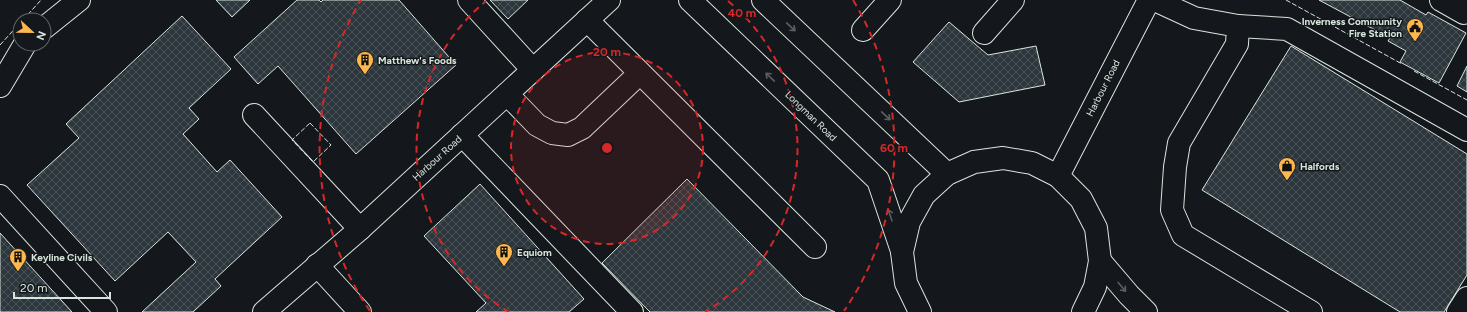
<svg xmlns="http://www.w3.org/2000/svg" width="1467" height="312" viewBox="0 0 1467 312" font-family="Figtree,sans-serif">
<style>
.building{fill:url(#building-cross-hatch);stroke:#d8e6dc}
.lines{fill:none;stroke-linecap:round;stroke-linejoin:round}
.minor-casing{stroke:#d8e6dc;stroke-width:24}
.highway-casing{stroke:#d8e6dc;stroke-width:24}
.minor{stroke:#14181c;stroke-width:22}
.highway{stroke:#14181c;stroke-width:22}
.fence{stroke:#d8e6dc;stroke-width:1;stroke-dasharray:5 2;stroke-linecap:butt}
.oneway{stroke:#59605f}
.ring{fill:none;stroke:#d62828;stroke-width:2;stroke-dasharray:7 5}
.labels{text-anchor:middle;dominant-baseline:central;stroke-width:3;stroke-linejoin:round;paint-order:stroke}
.poi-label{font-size:10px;font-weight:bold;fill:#d8e6dc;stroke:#14181c;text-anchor:start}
.street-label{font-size:10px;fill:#d8e6dc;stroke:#14181c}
.centre{fill:#d62828;stroke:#14181c;stroke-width:2}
.ring-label{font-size:12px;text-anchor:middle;font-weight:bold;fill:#d62828;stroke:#14181c;stroke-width:3;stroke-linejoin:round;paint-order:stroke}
</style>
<defs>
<pattern id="building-cross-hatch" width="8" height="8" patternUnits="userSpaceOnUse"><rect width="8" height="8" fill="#2c363c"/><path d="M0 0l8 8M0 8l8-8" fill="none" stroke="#4a5358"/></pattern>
</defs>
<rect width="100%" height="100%" fill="#14181c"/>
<g class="building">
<path d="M216 0H250L232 17Z"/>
<path d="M297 0H319L321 2 323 0H399L456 65 356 154 278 66 258 84 234 57Z"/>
<path d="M490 0H528L508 19Z"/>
<path d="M1319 0H1400L1426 15 1428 12 1466 33 1439 83 1400 62 1406 51 1388 41 1390 38Z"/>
<path d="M182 16 231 69 189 108 199 119 183 134 217 172 230 160 282 217 215 279 221 286 193 312H142L196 262 168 232 115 281 27 185 79 138 66 124Z"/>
<path d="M949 22 988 55 1036 46 1045 85 959 102 913 62Z"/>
<path d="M1291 46 1467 154V275L1444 312H1400L1202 190Z"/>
<path d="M1467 66V92L1457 86Z"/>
<path d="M687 179 803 297 835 312H650L602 263Z"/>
<path d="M480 184 584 299 569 312H476L486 303 424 236Z"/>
<path d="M0 233 72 312H0Z"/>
</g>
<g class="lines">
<defs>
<g id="minor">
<path d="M469 0 533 70"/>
<path d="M1155 0 1194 18 1238 26 1237 44 1179 143 1175 167 1172 210 1183 235 1311 312"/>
<path d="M1441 0 1464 13 1467 7"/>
<path d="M587 20 815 247"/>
<path d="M1238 26 1287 29 1467 130"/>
<path d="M44 28 79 0"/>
<path d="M863 30 890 0"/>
<path d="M984 33 1013 0"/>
<path d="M0 86 25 44"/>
<path d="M507 94 537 125 552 133 568 135 582 128 640 73"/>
<path d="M254 115 360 229"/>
<path d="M462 135 632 312"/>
<path d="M1058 176 1149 0"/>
<path d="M0 196 106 312"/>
<path d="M317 265 360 312"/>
<path d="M264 312 360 229 609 0"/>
<path d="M1458 312 1467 298"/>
</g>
<g id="highway">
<path d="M690 0 878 180 902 251"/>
<path d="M763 0 947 174"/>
<path d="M1100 261 1129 295 1146 312"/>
<path d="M920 312 906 283 902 252 909 222 924 195 947 174 974 162 1003 158 1032 163 1058 176 1081 199 1096 228 1100 261 1095 287 1083 312"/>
</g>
</defs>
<use href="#minor" class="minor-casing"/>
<use href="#highway" class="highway-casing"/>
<use href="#minor" class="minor"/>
<use href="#highway" class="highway"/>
<g class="fence">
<path d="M1286 0 1402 64"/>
<path d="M23 20 41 0"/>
<path d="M0 45 20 23"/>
<path d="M1414 71 1467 100"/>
<path d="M310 123 331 145 313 162 292 140Z"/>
</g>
</g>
<defs><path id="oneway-shaft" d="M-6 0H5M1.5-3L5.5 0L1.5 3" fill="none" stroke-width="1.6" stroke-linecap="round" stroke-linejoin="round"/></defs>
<g class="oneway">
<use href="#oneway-shaft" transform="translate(791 27) rotate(43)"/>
<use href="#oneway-shaft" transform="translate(770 77) rotate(-136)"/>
<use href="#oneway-shaft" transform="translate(886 116) rotate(43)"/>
<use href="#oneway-shaft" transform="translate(890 215) rotate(-109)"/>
<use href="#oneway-shaft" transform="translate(1122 287) rotate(50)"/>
</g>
<circle cx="607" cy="148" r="96" fill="#d62828" fill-opacity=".12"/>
<g class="ring">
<circle cx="607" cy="148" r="96"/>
<path d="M509 312A191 191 0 0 1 486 1M728 1A191 191 0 0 1 705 312"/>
<path d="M370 311A287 287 0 0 1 361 0M853 0A287 287 0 0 1 844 311"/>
</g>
<defs>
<symbol id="civic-pin" viewBox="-11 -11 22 30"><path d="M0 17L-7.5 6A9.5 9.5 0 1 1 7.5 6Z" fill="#ffb74d" stroke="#14181c"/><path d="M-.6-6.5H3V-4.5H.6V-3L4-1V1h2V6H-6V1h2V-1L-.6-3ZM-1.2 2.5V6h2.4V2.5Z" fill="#111"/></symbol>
<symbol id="building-pin" viewBox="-11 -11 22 30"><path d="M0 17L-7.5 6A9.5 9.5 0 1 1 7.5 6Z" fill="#ffb74d" stroke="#14181c"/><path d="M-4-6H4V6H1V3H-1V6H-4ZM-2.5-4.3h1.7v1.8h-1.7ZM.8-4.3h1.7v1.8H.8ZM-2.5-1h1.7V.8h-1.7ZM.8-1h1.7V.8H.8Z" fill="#111"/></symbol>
<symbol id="shop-pin" viewBox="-11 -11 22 30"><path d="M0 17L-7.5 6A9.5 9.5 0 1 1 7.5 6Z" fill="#ffb74d" stroke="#14181c"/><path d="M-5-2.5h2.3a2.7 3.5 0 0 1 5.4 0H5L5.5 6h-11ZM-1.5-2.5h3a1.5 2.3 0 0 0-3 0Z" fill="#111"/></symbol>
</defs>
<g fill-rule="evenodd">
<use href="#civic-pin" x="1405" y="17" width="20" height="27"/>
<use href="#building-pin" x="355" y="50" width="20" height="27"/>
<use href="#shop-pin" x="1277" y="156" width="20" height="27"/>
<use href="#building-pin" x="494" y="242" width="20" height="27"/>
<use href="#building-pin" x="8" y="247" width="20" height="27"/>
</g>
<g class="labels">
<g class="poi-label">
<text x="1402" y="21" text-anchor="end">Inverness Community<tspan x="1402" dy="12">Fire Station</tspan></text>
<text x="378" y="60">Matthew's Foods</text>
<text x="1300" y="166">Halfords</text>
<text x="517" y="252">Equiom</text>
<text x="31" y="257">Keyline Civils</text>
</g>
<g class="street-label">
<text transform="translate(1103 88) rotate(-63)">Harbour Road</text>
<text transform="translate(811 116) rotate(44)">Longman Road</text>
<text transform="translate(437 158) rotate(-42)">Harbour Road</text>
</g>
</g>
<circle cx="607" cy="148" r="6" class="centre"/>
<g class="ring-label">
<text x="742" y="17">40 m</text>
<text x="607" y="56">20 m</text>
<text x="894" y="152">60 m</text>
</g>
<g transform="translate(32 32) rotate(112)"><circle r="19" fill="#14181c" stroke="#626a69"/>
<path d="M0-3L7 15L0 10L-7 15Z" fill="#ffb74d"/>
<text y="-6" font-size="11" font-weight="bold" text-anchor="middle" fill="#d8e6dc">N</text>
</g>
<path d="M14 292v6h96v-6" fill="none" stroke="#d8e6dc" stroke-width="2"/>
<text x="20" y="292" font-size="12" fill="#d8e6dc" stroke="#14181c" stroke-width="3" paint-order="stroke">20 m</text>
</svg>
